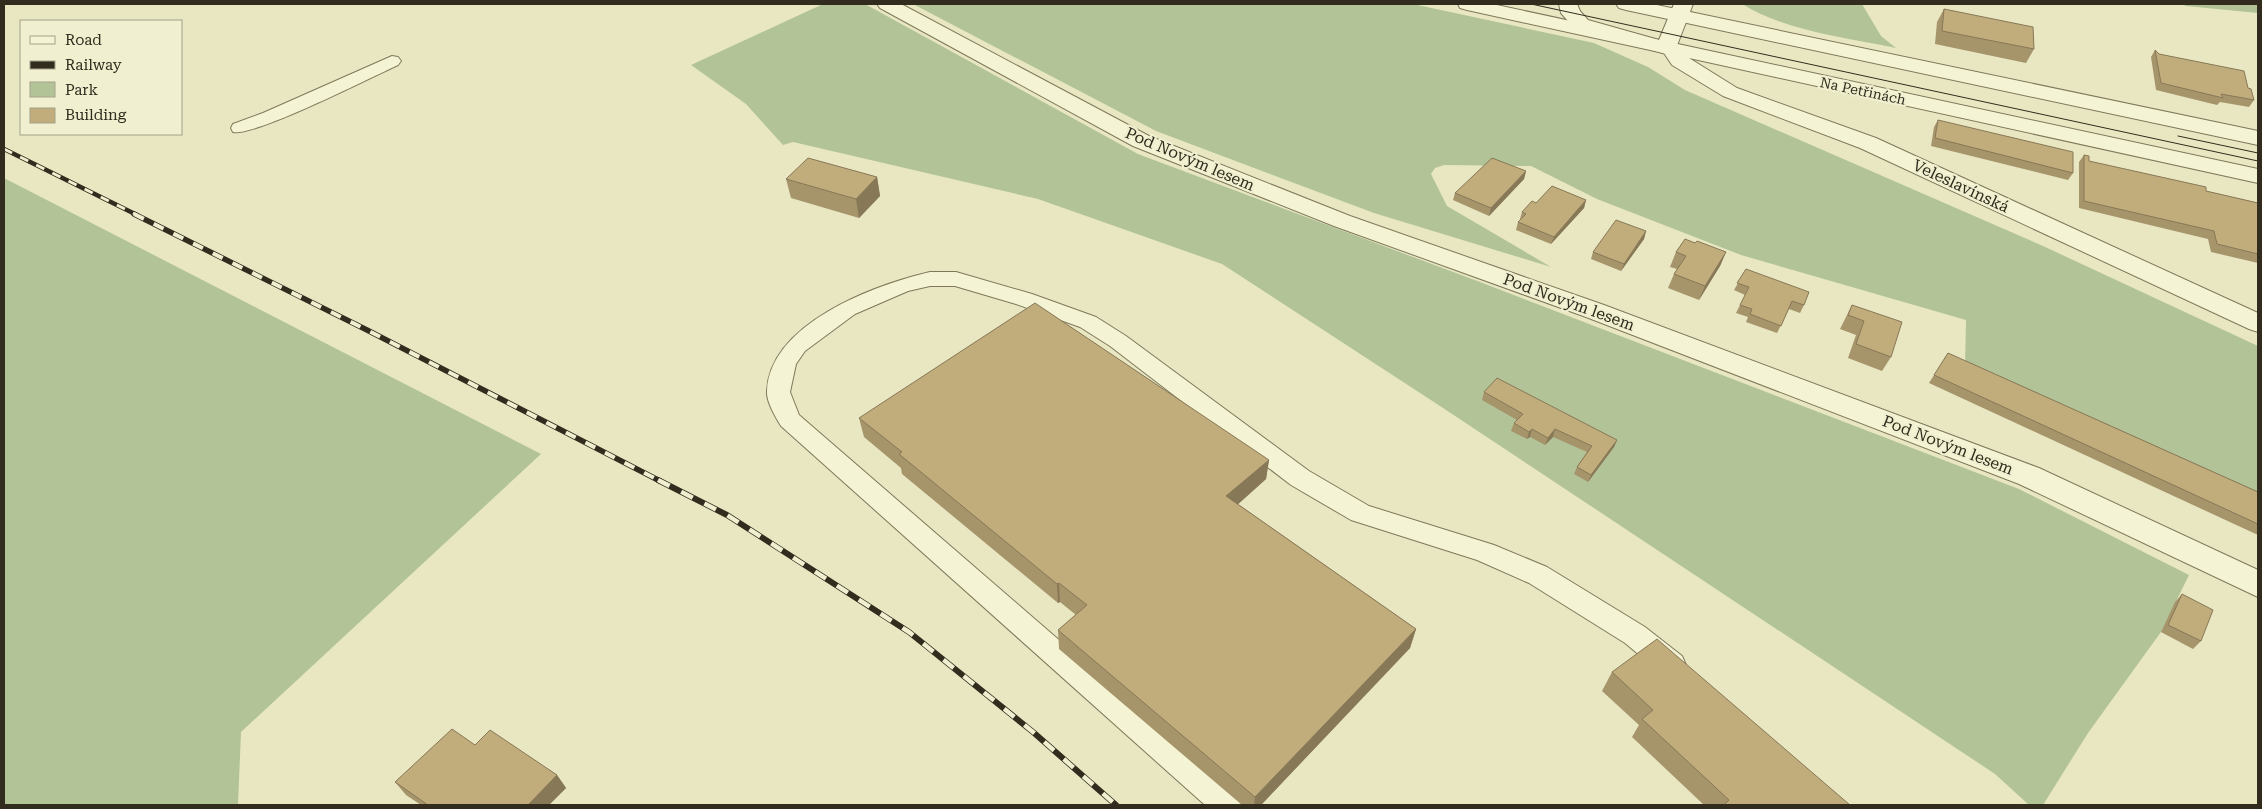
<svg xmlns="http://www.w3.org/2000/svg" width="2262" height="809" viewBox="0 0 2262 809" font-family="'Roboto Serif',serif">
<style>
.green{fill:#b2c497}
.lines{fill:none;stroke-linecap:round;stroke-linejoin:round}
.service-casing{stroke:#7f785b;stroke-width:2}
.minor-casing{stroke:#7f785b;stroke-width:2}
.tertiary-casing{stroke:#7f785b;stroke-width:2}
.service{fill:#f4f3d4;fill-rule:evenodd}
.minor{fill:#f4f3d4;fill-rule:evenodd}
.tertiary{fill:#f4f3d4;fill-rule:evenodd}
.tram{stroke:#312c1e;stroke-width:1}
.rail-far2-casing{stroke:#312c1e;stroke-width:4.5}
.rail-far1-casing{stroke:#312c1e;stroke-width:5.5}
.rail-casing{stroke:#312c1e;stroke-width:6}
.rail-far2{stroke:#f0f0d0;stroke-width:3;stroke-dasharray:9;stroke-linecap:butt}
.rail-far1{stroke:#f0f0d0;stroke-width:4;stroke-dasharray:11;stroke-linecap:butt}
.rail{stroke:#f0f0d0;stroke-width:4.5;stroke-dasharray:13;stroke-linecap:butt}
.wall{fill:#a6946b}
.shaded-wall{fill:#877857}
.building{fill:#c1ac7c;stroke:#877857}
.labels{text-anchor:middle;dominant-baseline:central;stroke-width:4.5;stroke-linejoin:round;paint-order:stroke}
.far-street-label{font-size:14px;fill:#312c1e;stroke:#f0f0d0}
.street-label{font-size:16px;fill:#312c1e;stroke:#f0f0d0}
</style>
<rect width="100%" height="100%" fill="#e8e7c2"/>
<g class="green">
<path d="M823 4H865L1138 154 1480 282 2019 489 2189 575 2161 632 2088 733 2043 805H2029L1995 774 1440 406 1222 264 1038 199 793 142 783 145 746 104 691 65Z"/>
<path d="M913 4H1413L1594 43 1648 67 1685 90 2043 246 2258 346V502L1965 367 1966 320 1741 255 1597 199 1531 166 1444 165 1435 168 1431 174 1447 206 1551 267 1374 213 1156 131Z"/>
<path d="M1742 4H1862L1881 36 1896 48C1844 37 1788 32 1742 4Z"/>
<path d="M2182 4H2258V13L2186 6Z"/>
<path d="M4 178 541 454 241 732 238 805H4Z"/>
</g>
<g class="lines">
<defs>
<g id="service">
<path d="M392 56 398 57 401 61 398 65C372 77 254 137 233 132L231 128 233 124 263 113Z"/>
<path d="M930 272H956L1032 294 1096 317 1126 336 1309 471 1369 506 1494 545 1547 567 1645 627 1682 656 1686 665 1682 674 1672 677 1662 674 1625 643 1529 583 1477 560 1351 520 1291 485 1110 346 1080 327 1016 304 955 286H930L908 291 855 314 805 351 796 364 790 392 799 415 1238 795 1243 805H1205L781 426C776 418 766 401 767 391 770 323 875 285 930 272Z"/>
</g>
<g id="minor">
<path d="M877 4H901L1149 136 1350 216 1604 305 2039 468 2258 570V597L2019 484 1586 317 1334 226 1133 146 880 8Z"/>
<path d="M1559 4H1577L1580 11 1588 20 1659 40 1674 4H1693L1676 48 1673 52 1666 54 1574 28 1561 13Z"/>
</g>
<g id="tertiary">
<path d="M1458 4H1492L2258 169V183L1689 58 1737 88 1876 138 2258 313V332L2249 329 1860 148 1723 96 1672 65 1664 53 1467 10 1460 8Z"/>
<path d="M1616 4H1652L2258 131V145L1626 10 1619 8Z"/>
</g>
</defs>
<use href="#service" class="service-casing"/>
<use href="#minor" class="minor-casing"/>
<use href="#tertiary" class="tertiary-casing"/>
<use href="#service" class="service"/>
<use href="#minor" class="minor"/>
<use href="#tertiary" class="tertiary"/>
<g class="tram">
<path d="M1531 4 2258 161"/>
<path d="M2178 136 2258 153"/>
</g>
<defs>
<path id="rail-far2" d="M4 149 137 215"/>
<path id="rail-far1" d="M134 214 367 330 660 481"/>
<path id="rail" d="M658 480 727 515 909 632 1033 732 1116 805"/>
</defs>
<use href="#rail-far2" class="rail-far2-casing"/>
<use href="#rail-far1" class="rail-far1-casing"/>
<use href="#rail" class="rail-casing"/>
<use href="#rail-far2" class="rail-far2"/>
<use href="#rail-far1" class="rail-far1"/>
<use href="#rail" class="rail"/>
</g>
<g class="wall">
<path d="M1944 9 2034 49 2026 63 1935 44 1937 22Z"/>
<path d="M2155 50 2159 54 2248 88 2254 100 2249 107 2220 102 2217 105 2156 90 2151 57Z"/>
<path d="M1938 120 2073 173 2068 180 1931 146 1934 127Z"/>
<path d="M2084 155 2089 161 2206 191 2258 203V263L2211 252 2208 239 2079 208V162Z"/>
<path d="M1526 171 1524 179 1489 216 1453 200 1455 193Z"/>
<path d="M877 177 880 196 859 218 791 198 786 179Z"/>
<path d="M1586 200 1584 208 1551 244 1516 230 1518 222 1521 220 1520 219 1522 212 1536 203Z"/>
<path d="M1646 231 1644 239 1621 271 1591 259 1593 252Z"/>
<path d="M1695 243 1726 252 1720 266 1699 300 1668 288 1674 274 1677 269 1670 267 1676 252Z"/>
<path d="M1746 269 1804 305 1800 313 1789 309 1777 333 1746 322 1748 317 1736 313 1745 295 1734 290Z"/>
<path d="M1852 305 1891 357 1882 371 1848 358 1856 335 1840 329Z"/>
<path d="M1948 353 2258 492V535L1929 383Z"/>
<path d="M1484 392 1617 440 1614 447 1588 482 1574 474 1577 467 1587 452 1553 437 1545 445 1530 437 1527 439 1511 431 1514 423 1517 420 1482 400Z"/>
<path d="M859 418 1269 460 1266 479 1238 504 1416 629 1410 648 1261 805H1242L1059 649 1058 630 1076 615 1060 602 1058 603 902 474 901 468 864 437Z"/>
<path d="M2182 594 2201 641 2193 649 2161 632 2175 602Z"/>
<path d="M1612 672 1850 805H1704L1632 737 1639 725 1602 691Z"/>
<path d="M475 745 557 775 566 788 549 805H421L406 795 395 782Z"/>
</g>
<g class="shaded-wall">
<path d="M1526 171 1524 179 1489 216 1491 208Z"/>
<path d="M877 177 880 196 859 218 856 199Z"/>
<path d="M1586 200 1584 208 1551 244 1554 237Z"/>
<path d="M1646 231 1644 239 1621 271 1624 264Z"/>
<path d="M1726 252 1720 266 1699 300 1705 286Z"/>
<path d="M1532 429 1530 437 1527 439 1529 432Z"/>
<path d="M1555 429 1553 437 1545 445 1548 438Z"/>
<path d="M1617 440 1614 447 1588 482 1591 475Z"/>
<path d="M1269 460 1266 479 1225 516 1226 496Z"/>
<path d="M1059 583 1060 602 1058 603 1057 584Z"/>
<path d="M1416 629 1410 648 1261 805H1254L1255 797Z"/>
<path d="M557 775 566 788 549 805H528Z"/>
</g>
<g class="building">
<path d="M1944 9 2033 27 2034 49 1942 31Z"/>
<path d="M2155 50 2159 54 2244 71 2248 88 2251 89 2254 100 2221 94 2223 98 2161 83Z"/>
<path d="M1938 120 2073 152V173L1935 138Z"/>
<path d="M2084 155 2089 156V161L2206 187V191L2258 203V254L2217 244 2214 231 2084 201Z"/>
<path d="M808 158 877 177 856 199 786 179Z"/>
<path d="M1492 158 1526 171 1491 208 1455 193Z"/>
<path d="M1552 186 1586 200 1554 237 1518 222 1526 214 1522 212 1532 201 1536 203Z"/>
<path d="M1616 220 1646 231 1624 264 1593 252Z"/>
<path d="M1685 239 1695 243 1697 241 1726 252 1705 286 1674 274 1686 256 1676 252Z"/>
<path d="M1746 269 1809 292 1804 305 1792 301 1781 326 1750 314 1752 309 1740 305 1749 287 1737 283Z"/>
<path d="M1035 303 1269 460 1226 496 1416 629 1255 797 1058 630 1087 605 1059 583 1057 584 899 454 902 452 859 418Z"/>
<path d="M1852 305 1902 322 1891 357 1856 344 1864 321 1848 315Z"/>
<path d="M1948 353 2258 492V524L1934 375Z"/>
<path d="M1497 378 1617 440 1591 475 1577 467 1592 446 1555 429 1548 438 1532 429 1529 432 1514 423 1523 414 1484 392Z"/>
<path d="M2182 594 2213 610 2201 641 2168 625Z"/>
<path d="M1657 639 1850 805H1724L1729 800 1642 719 1653 710 1612 672Z"/>
<path d="M452 729 475 745 490 730 557 775 528 805H428L395 782Z"/>
</g>
<g class="labels">
<g class="far-street-label">
<text transform="translate(1863 91) rotate(12)">Na Petřinách</text>
</g>
<g class="street-label">
<text transform="translate(1190 159) rotate(23)">Pod Novým lesem</text>
<text transform="translate(1961 186) rotate(25)">Veleslavínská</text>
<text transform="translate(1569 302) rotate(20)">Pod Novým lesem</text>
<text transform="translate(1948 445) rotate(21)">Pod Novým lesem</text>
</g>
</g>
<rect width="2262" height="809" fill="none" stroke="#312c1e" stroke-width="10"/>
<rect x="20" y="20" width="162" height="115" fill="#f0f0d0" stroke="#a4a289"/>
<rect x="30" y="36" width="25" height="8" fill="#f4f3d4" stroke="#a4a289"/>
<text x="65" y="45" font-size="15" fill="#312c1e">Road</text>
<rect x="30" y="61" width="25" height="8" fill="#312c1e" stroke="#a4a289"/>
<text x="65" y="70" font-size="15" fill="#312c1e">Railway</text>
<rect x="30" y="82" width="25" height="15" fill="#b2c497" stroke="#a4a289"/>
<text x="65" y="95" font-size="15" fill="#312c1e">Park</text>
<rect x="30" y="108" width="25" height="15" fill="#c1ac7c" stroke="#a4a289"/>
<text x="65" y="120" font-size="15" fill="#312c1e">Building</text>
</svg>
